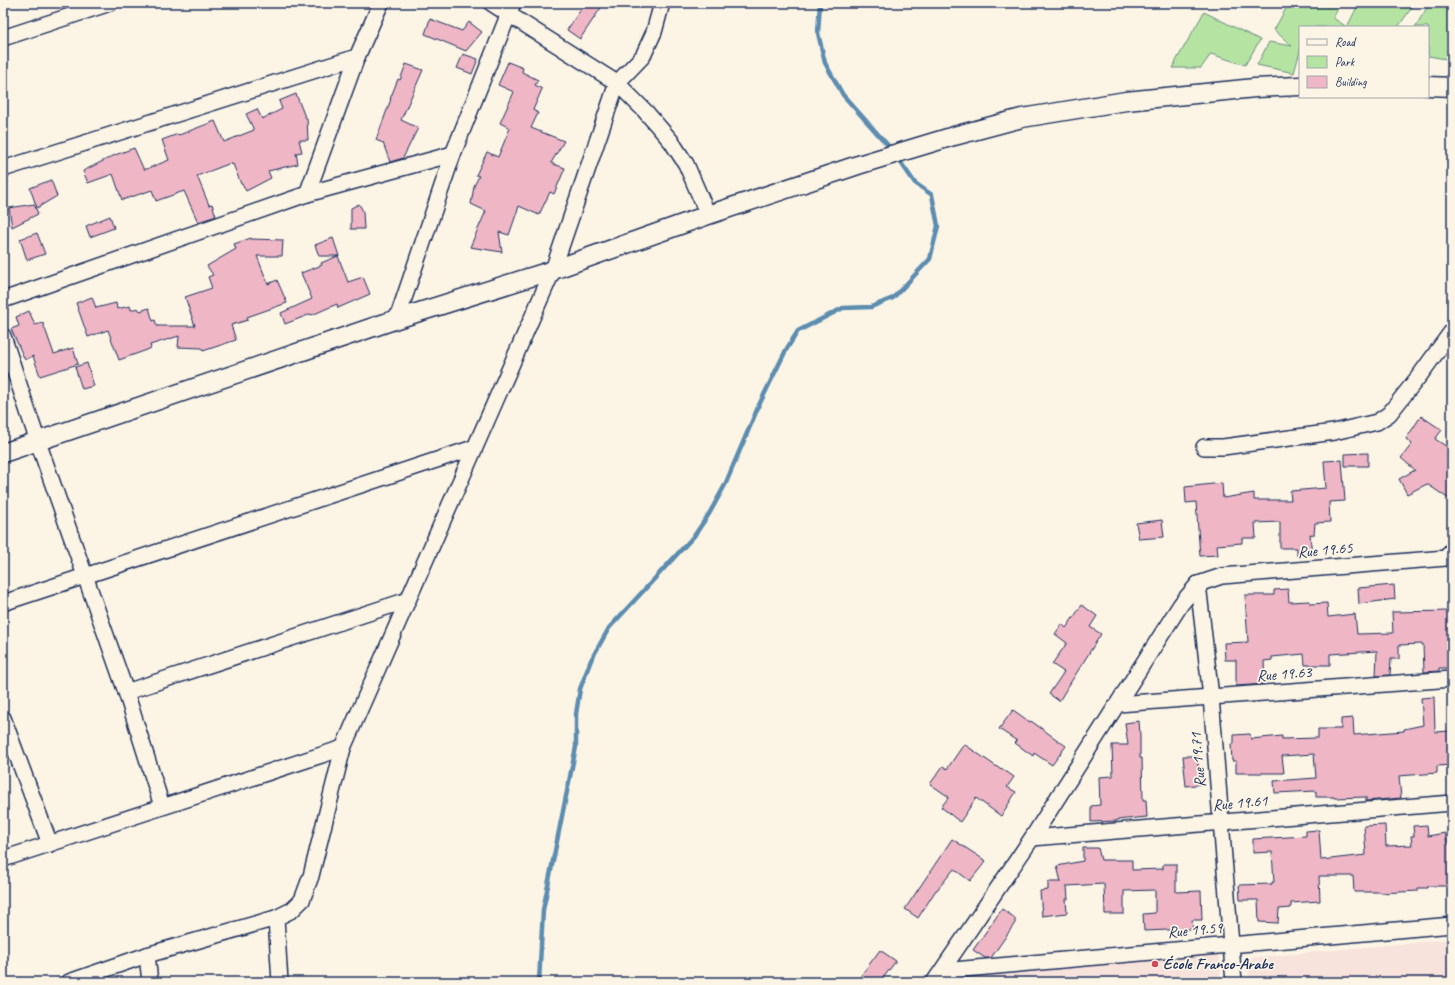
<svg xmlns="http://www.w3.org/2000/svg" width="1455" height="985" viewBox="0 0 1455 985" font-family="Caveat,sans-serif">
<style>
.built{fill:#f8e2dc}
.green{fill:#b5e4a2;stroke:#688a80}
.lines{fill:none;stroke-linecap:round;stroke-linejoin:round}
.stream{stroke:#5b8cb0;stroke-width:4.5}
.building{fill:#efb6c6;stroke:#1b2f5e}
.minor-casing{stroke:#1b2f5e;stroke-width:18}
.tertiary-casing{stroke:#1b2f5e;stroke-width:21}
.minor{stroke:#fcf5e5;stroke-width:15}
.tertiary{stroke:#fcf5e5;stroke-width:18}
.poi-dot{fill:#d1495b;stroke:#fcf5e5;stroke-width:1.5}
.labels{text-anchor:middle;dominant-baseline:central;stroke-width:3.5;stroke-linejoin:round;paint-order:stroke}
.street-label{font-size:16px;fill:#1b2f5e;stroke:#fcf5e5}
.poi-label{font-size:16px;font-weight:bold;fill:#1b2f5e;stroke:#fcf5e5;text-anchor:start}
</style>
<rect width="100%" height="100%" fill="#fcf5e5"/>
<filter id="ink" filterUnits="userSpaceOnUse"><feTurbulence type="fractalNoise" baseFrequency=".025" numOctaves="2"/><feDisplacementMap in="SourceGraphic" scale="8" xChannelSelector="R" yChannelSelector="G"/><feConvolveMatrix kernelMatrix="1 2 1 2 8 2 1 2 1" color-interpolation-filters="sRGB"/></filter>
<g filter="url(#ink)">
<g class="built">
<path d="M1452 939V982H1249L1248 958Z"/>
<path d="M1219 953 1221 982H957L962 975Z"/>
</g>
<g class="green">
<path d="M1289 3H1341L1333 18 1347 27 1359 3H1415L1398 27H1300V51L1294 73 1257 65 1269 42 1292 46 1274 30Z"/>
<path d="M1430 3H1452V60L1428 56V27H1415Z"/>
<path d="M1204 12 1260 40 1245 65 1211 54 1201 68H1172Z"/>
</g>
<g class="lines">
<g class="stream">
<path d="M820 3 818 33 825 63 843 95 893 151"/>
<path d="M539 982 543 910 576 747V714L580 689 591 660 609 628 694 536 709 514 725 485 759 405 786 350 798 331 843 308 871 307 893 298 930 259 938 226 932 195 915 183 897 157"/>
</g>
</g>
<g class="building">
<path d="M585 3H604L580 39 567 30Z"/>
<path d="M430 19 462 31 469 22 482 32 466 51 425 34Z"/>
<path d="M463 54 478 59 472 74 457 68Z"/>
<path d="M508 62 523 68 522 72 538 80 535 85 542 89 533 110 538 113 531 128 564 141 551 163 565 168 554 194 550 192 539 215 519 206 509 235 499 232 502 252 470 247 486 211 471 204 474 186 479 176 476 175 487 152 498 157 510 128 500 123 514 92 498 85Z"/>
<path d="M406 64 423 70 401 120 418 128 403 158 390 162 383 143 376 140 391 99H390L398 79 400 80Z"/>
<path d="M296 94 305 117 307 118 308 140H299L302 152 296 153 298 164 268 171 271 178 246 191 242 184H241L233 164 232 165 231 163 197 176 209 205 212 204 216 216 198 222 184 191 156 201 152 190 122 200 113 174 88 183 83 171 115 155 134 148 144 170 169 160 162 140 178 134 179 135 215 121 224 142 254 130 246 114 257 109 262 119 282 109 279 101Z"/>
<path d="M51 180 57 196 37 208 30 188Z"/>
<path d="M34 204 38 214 12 227 9 208Z"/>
<path d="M359 204 363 211 364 229H351V208Z"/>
<path d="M110 216 114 228 90 237 86 226Z"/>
<path d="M37 233 45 254 27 260 20 239Z"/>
<path d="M251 238V239L283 240 282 256H257L268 284 277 280 287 303 247 317 248 320 231 325 236 340 203 351 202 348 178 347 179 336 150 345 151 348 147 350 119 360 108 330 88 337 76 303 92 297 96 308 116 303 117 309 130 306 131 310 138 308 140 311 149 308 153 321 155 320 157 326H195L185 297 212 288 208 277 213 275 207 266 236 249 234 244Z"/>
<path d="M333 238 339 256H319L315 245Z"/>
<path d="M338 256 348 282 363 277 370 294 338 308 337 304 312 315 311 314 285 324 281 313 312 299 301 273 322 265 321 263Z"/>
<path d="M29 311 35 325 43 323 54 354 73 348 78 364 40 376 33 356 25 360 11 329 19 326 16 317Z"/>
<path d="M87 363 94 386 82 389 75 367Z"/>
<path d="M1421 416 1442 430 1435 439 1452 450V501L1427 484 1407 494 1399 479 1415 470 1401 458 1412 444 1406 439Z"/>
<path d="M1368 453V466H1345V454Z"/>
<path d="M1342 460 1345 501 1329 502 1330 522 1315 523 1314 535 1310 534 1312 555 1297 556V548H1280V522L1255 523 1256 538H1242V543L1217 545 1218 555 1200 556 1196 502 1186 503 1185 487 1222 483 1223 498 1254 493V500H1291L1290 491 1326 488 1324 461Z"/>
<path d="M1162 520 1164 537 1139 539 1136 523Z"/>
<path d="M1394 585 1395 599 1359 604 1358 588Z"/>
<path d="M1288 589 1289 602 1310 601V604L1327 603 1328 617 1355 614 1357 634 1393 633 1392 612 1452 611V668H1439V671L1424 672 1423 644 1399 645V659H1391L1390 675 1376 676 1377 651 1330 654V665H1305L1304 654 1272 657V660L1264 661 1265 684 1236 686V660H1225L1224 643 1248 642 1245 595H1274V590Z"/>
<path d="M1082 605 1097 616 1090 627 1101 634 1059 701 1049 694 1064 672 1052 664 1067 643 1055 634 1062 624 1066 628Z"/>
<path d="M1434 697 1435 732 1450 731 1452 765 1437 766V773L1399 776 1401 798 1366 801V797L1334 798V797H1316V791L1275 793 1274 781 1316 778 1314 754 1282 756 1284 773H1236V761H1232L1231 744H1234V735L1250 734 1251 739 1282 736V739L1318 738V729H1341V719L1353 718 1354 735 1404 731V729L1423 725 1421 698Z"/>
<path d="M1013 710 1030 722 1031 721 1066 746 1052 765 1034 753 1033 756 1015 743 1017 741 999 729Z"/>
<path d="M1139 721 1140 735V758H1142L1143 800H1146L1147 817 1117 820V821L1091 822V806L1100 805 1099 777 1113 776 1112 745H1128L1125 723Z"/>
<path d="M964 744 1000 769 1001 768 1014 777 1007 787 1016 792 1001 816 976 798 960 822 941 807 949 797 930 784 943 766 947 769Z"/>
<path d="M1183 756H1198V768H1202L1203 784 1186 786Z"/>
<path d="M1385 825 1386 846 1412 845 1411 836H1414L1413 826 1427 825 1428 836 1445 833 1447 844H1452V886H1428V888H1418V891L1381 893V892H1354L1353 876H1319L1320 901 1291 903V908L1279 909 1278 923 1259 922 1258 900H1240L1239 885 1272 884V882H1274L1272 852 1253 853V839L1306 836V831L1319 830 1321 860 1366 855 1364 826Z"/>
<path d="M952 839 986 861 970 881 954 869 937 890H936L918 918 905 909Z"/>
<path d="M1083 848H1098L1101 860H1132V870L1163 869V864H1176V892L1201 891 1202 920H1192L1193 929 1144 931 1143 914 1155 913V890L1124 891V914H1105L1104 884 1067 886 1068 899H1066L1067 913 1042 916 1040 891 1048 890V882H1061L1057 866 1083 861Z"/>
<path d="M1002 909 1015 918V923L991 958H985L973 950Z"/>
<path d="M880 950 896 961 880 982H856Z"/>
</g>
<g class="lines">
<defs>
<g id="minor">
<path d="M491 3 617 83 645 111 671 141 686 164 708 215"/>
<path d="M3 38 110 3"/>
<path d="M3 169 357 57"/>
<path d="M307 194 357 57 381 3"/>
<path d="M3 300 307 194 453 154"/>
<path d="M397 319 453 154 513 3"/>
<path d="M3 336 38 442 126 692 162 806"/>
<path d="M1204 447H1223L1334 432 1377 422 1389 414 1420 375 1452 331"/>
<path d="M1198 584 1211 697 1234 982"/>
<path d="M1198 584 1222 576 1446 558 1452 550"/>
<path d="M3 603 473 448"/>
<path d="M126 692 408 600"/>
<path d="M1118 704 1452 679"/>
<path d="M3 718 50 844"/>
<path d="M1032 838 1452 803"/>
<path d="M3 859 343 748"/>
<path d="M147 955 150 982"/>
<path d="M942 971 1452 925"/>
<path d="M69 982 147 955 276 918"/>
<path d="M280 982 276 918 292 910 302 900 311 876 343 748 553 270 617 83 643 56 654 32 662 3"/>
<path d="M934 982 1032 838 1181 604 1198 584"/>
</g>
<g id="tertiary">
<path d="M1428 86 1452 87"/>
<path d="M3 453 397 319 553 270 708 215 858 165 954 136 1022 118 1126 101 1255 88 1300 86"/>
</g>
</defs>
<use href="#minor" class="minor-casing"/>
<use href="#tertiary" class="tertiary-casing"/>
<use href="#minor" class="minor"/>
<use href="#tertiary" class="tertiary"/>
</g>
</g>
<circle class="poi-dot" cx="1155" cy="964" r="4"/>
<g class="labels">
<g class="street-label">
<text transform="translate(1325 550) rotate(-5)">Rue 19.65</text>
<text transform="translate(1284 674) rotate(-4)">Rue 19.63</text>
<text transform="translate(1198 760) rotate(-95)">Rue 19.71</text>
<text transform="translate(1240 803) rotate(-5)">Rue 19.61</text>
<text transform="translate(1195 930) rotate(-5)">Rue 19.59</text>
</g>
<g class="poi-label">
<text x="1163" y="964">École Franco-Arabe</text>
</g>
</g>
<rect width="1455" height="985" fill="none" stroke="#fcf5e5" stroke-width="16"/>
<rect x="8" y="8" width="1439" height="969" fill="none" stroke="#1b2f5e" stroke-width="1.5" filter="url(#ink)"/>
<rect x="1299" y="26" width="130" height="72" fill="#fcf5e5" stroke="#a2a6af"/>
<rect x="1307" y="39" width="20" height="6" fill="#fcf5e5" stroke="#a2a6af"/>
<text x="1335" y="46" font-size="12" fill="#1b2f5e">Road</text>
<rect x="1307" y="56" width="20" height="12" fill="#b5e4a2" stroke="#a2a6af"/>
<text x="1335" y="66" font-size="12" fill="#1b2f5e">Park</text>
<rect x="1307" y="76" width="20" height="12" fill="#efb6c6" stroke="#a2a6af"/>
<text x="1335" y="86" font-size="12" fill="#1b2f5e">Building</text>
</svg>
